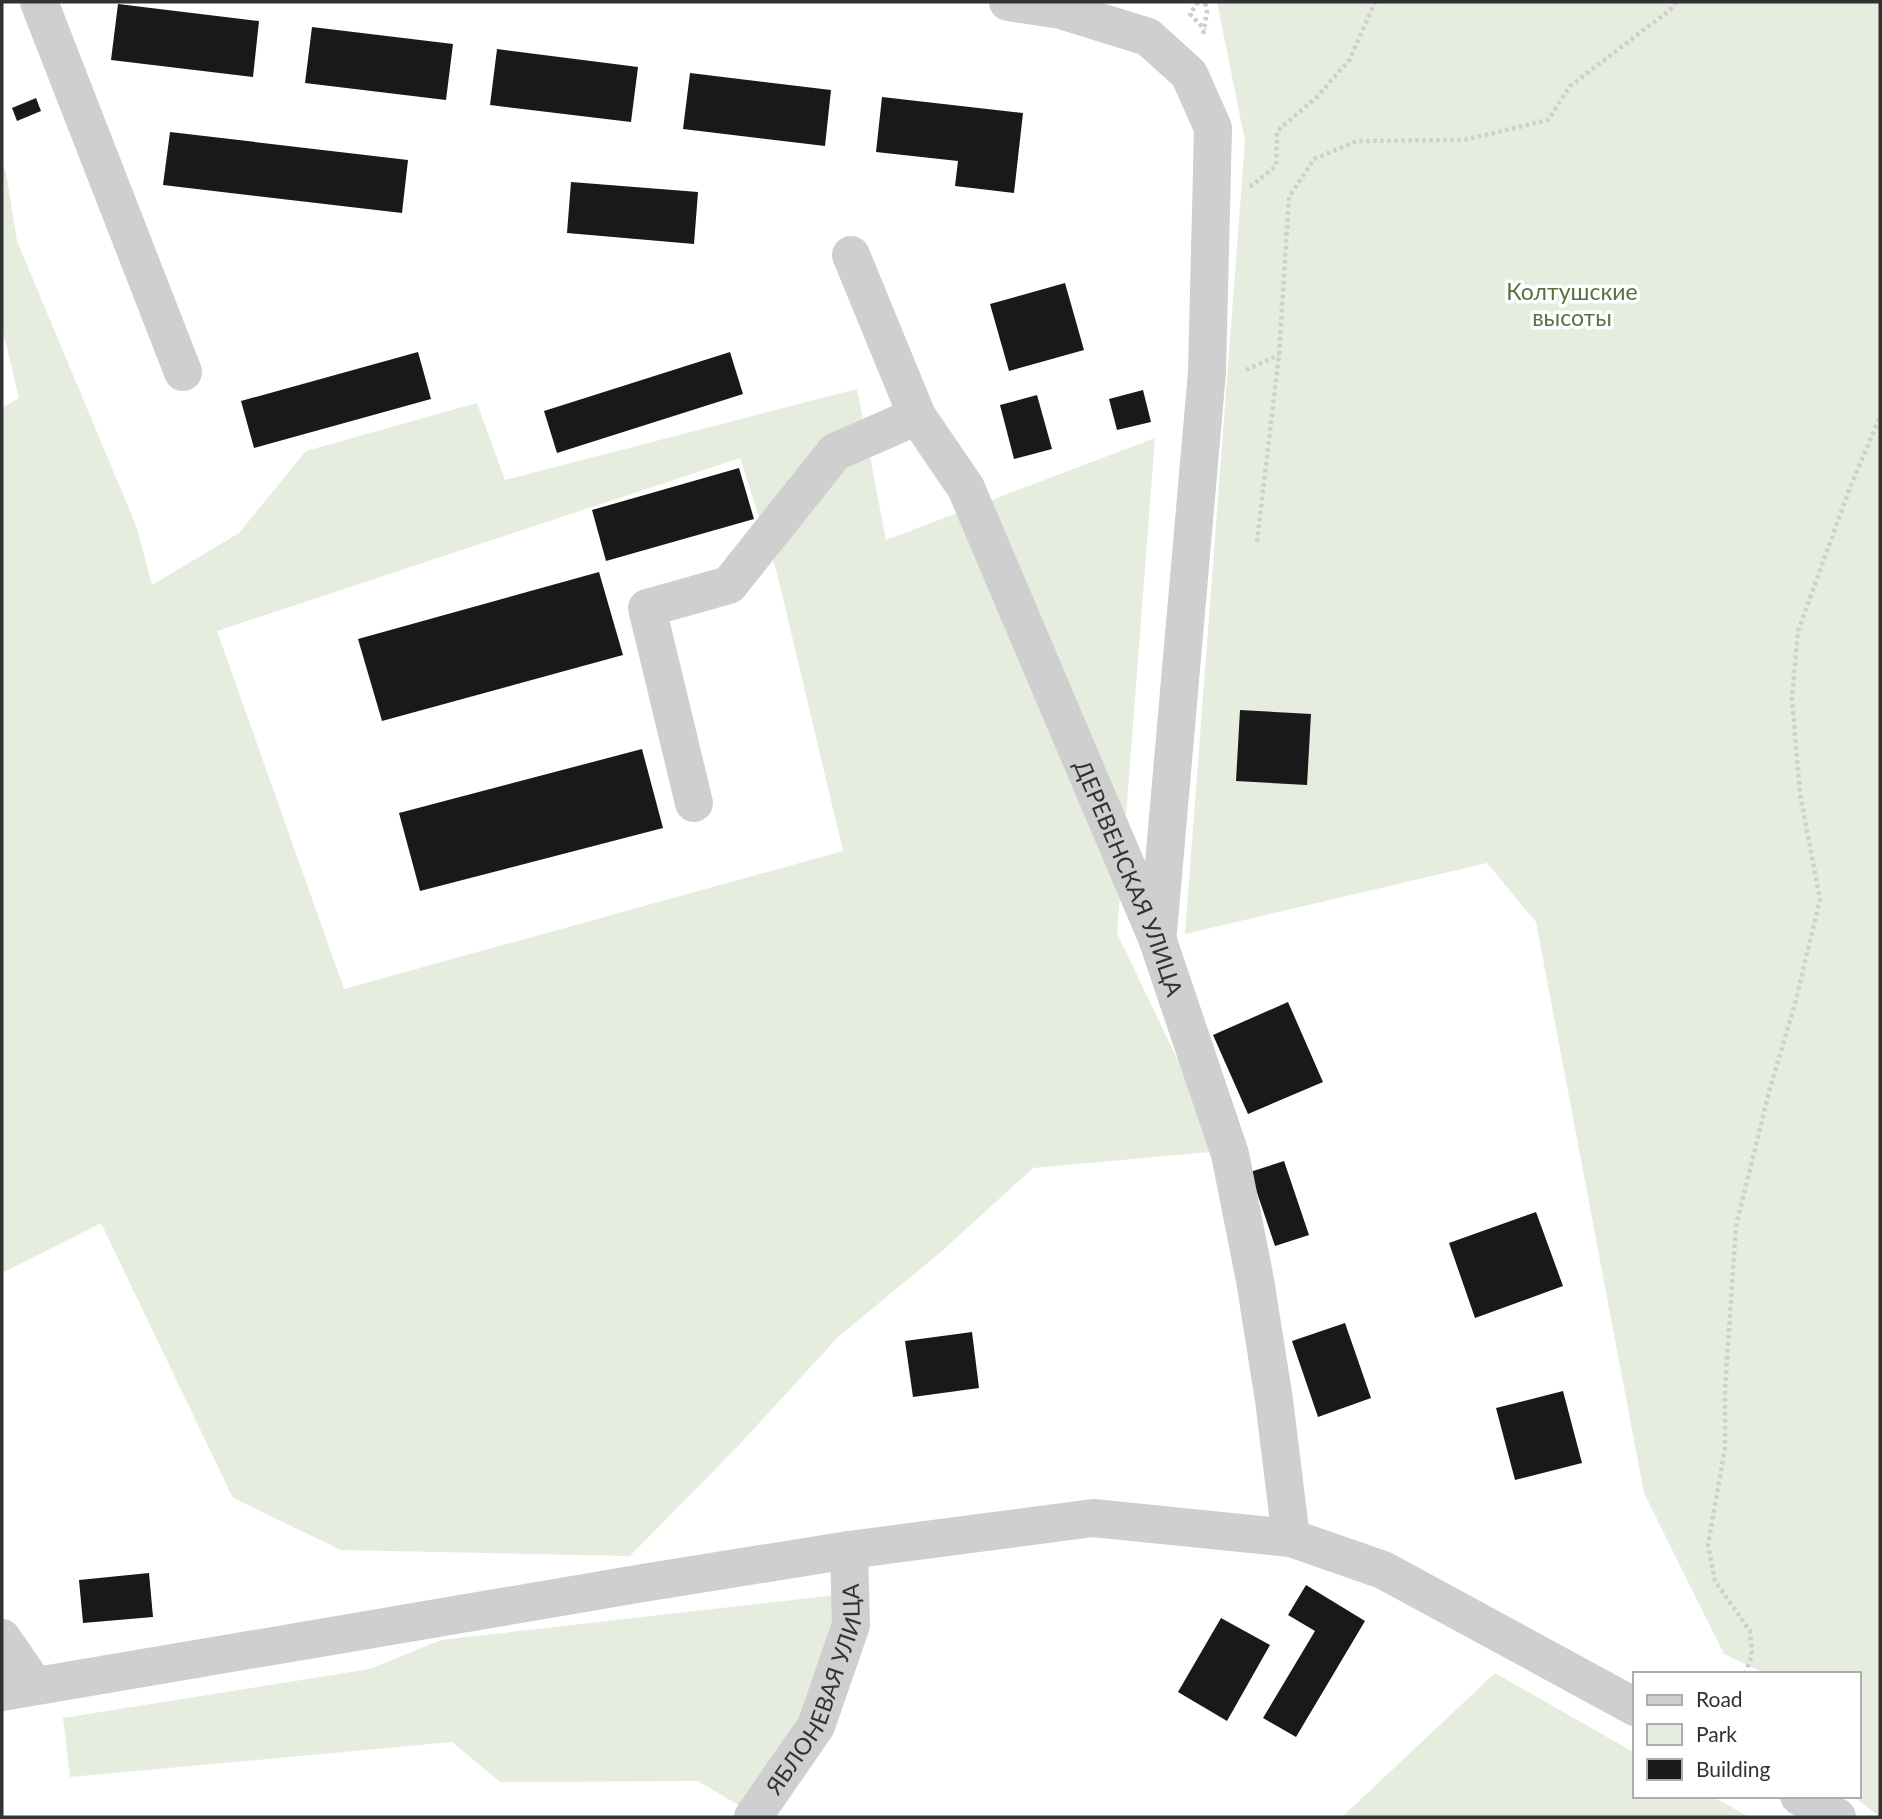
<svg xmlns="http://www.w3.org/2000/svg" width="1882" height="1819" viewBox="0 0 1882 1819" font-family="Lato,sans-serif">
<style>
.green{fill:#e6ecde;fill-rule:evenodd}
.building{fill:#191919}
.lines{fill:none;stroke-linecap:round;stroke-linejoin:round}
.path{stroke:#cfcfcf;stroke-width:4.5;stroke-dasharray:3.5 3.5;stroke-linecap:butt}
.minor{stroke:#cfcfcf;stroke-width:38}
.labels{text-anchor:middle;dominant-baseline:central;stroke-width:7;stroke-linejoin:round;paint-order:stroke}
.park-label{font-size:23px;fill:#58703e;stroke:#fff}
.street-label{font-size:23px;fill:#323232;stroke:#fff}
</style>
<rect width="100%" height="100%" fill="#fff"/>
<g class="green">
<path d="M1217 2H1880V1817L1853 1796H1859V1674H1766L1724 1654 1644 1493 1536 922 1487 863 1185 934 1245 141Z"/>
<path d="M2 163 6 173 17 241 137 528 152 585 239 533 306 451 477 403 505 480 857 389 886 540 1155 438 1117 933 1221 1151 1033 1168 942 1251 838 1337 740 1444 630 1556 341 1550 233 1498 101 1223 2 1273V408L19 398 2 327ZM740 458 777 573 843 851 344 989 217 631Z"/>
<path d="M845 1594 803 1720 740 1806 698 1781 500 1782 452 1742 70 1777 63 1718 370 1669 441 1640Z"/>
<path d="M1495 1673 1635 1753V1796H1712L1749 1817H1342Z"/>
</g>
<g class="building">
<path d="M118 4 259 21 253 77 111 60Z"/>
<path d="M312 27 453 44 446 100 305 83Z"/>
<path d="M497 49 638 67 631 122 490 105Z"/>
<path d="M690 73 831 90 825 146 683 129Z"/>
<path d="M882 97 1023 113 1014 193 955 186 958 161 876 152Z"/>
<path d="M36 98 41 111 17 121 12 108Z"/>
<path d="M170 132 408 160 402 213 163 185Z"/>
<path d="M571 182 698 192 694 244 567 233Z"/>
<path d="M1065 283 1084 350 1009 371 990 304Z"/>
<path d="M418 352 431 399 254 448 241 401Z"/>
<path d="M730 352 743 394 557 453 544 411Z"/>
<path d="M1143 390 1151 422 1117 430 1109 399Z"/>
<path d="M1037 395 1052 449 1014 459 1000 405Z"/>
<path d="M739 468 754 519 606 561 592 510Z"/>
<path d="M599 572 623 655 382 721 358 639Z"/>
<path d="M1240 710 1311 714 1307 785 1236 781Z"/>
<path d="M642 749 663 828 420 891 399 813Z"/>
<path d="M1288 1002 1323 1082 1248 1114 1213 1035Z"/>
<path d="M1284 1161 1309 1235 1275 1246 1250 1172Z"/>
<path d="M1536 1212 1563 1286 1475 1318 1449 1243Z"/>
<path d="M1345 1323 1371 1398 1318 1417 1292 1341Z"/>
<path d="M972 1332 979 1388 913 1397 905 1341Z"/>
<path d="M1563 1391 1582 1463 1515 1480 1496 1408Z"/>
<path d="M149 1573 153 1617 83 1623 79 1580Z"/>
<path d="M1306 1585 1365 1621 1296 1737 1263 1718 1315 1631 1288 1615Z"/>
<path d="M1221 1618 1270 1645 1227 1721 1178 1692Z"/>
</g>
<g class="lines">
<g class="path">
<path d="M1198 2 1190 14 1205 30"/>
<path d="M1203 34 1207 12 1205 2"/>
<path d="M1250 187 1276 166 1277 131 1318 96 1350 59 1375 2"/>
<path d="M1246 370 1279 355"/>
<path d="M1257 542 1279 355 1289 197 1314 159 1357 141 1464 140 1548 120 1570 86 1670 10 1676 2"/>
<path d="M1745 1674 1752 1655 1750 1631 1715 1581 1708 1545 1725 1448V1389L1736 1226 1770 1088 1795 1004 1820 899 1800 794 1792 699 1798 631 1851 485 1880 417"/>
</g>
<g class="minor">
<path d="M39 2 183 372"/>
<path d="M1008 2 1061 10 1148 37 1189 74 1213 128 1207 372 1158 932"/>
<path id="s1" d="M851 255 917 416 966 488 1157 938 1230 1154 1255 1280 1274 1400 1291 1538"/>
<path d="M694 803 647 608 729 585 835 452 917 416"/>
<path d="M2 1638 35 1686"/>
<path d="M2 1692 643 1583 849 1550 1093 1518 1291 1538 1383 1570 1635 1707"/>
<path d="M1799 1796 1837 1817"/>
<path id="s2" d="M753 1817 816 1726 851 1625 849 1550"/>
</g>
</g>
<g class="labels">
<g class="park-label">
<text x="1572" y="291">Колтушские<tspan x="1572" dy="26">высоты</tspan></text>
</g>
<g class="street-label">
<text stroke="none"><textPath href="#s1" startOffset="684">ДЕРЕВЕНСКАЯ УЛИЦА</textPath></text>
<text stroke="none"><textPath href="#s2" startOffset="145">ЯБЛОНЕВАЯ УЛИЦА</textPath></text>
</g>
</g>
<rect width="1882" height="1819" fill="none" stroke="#323232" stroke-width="7"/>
<rect x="1633" y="1672" width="228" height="126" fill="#ffffff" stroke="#adadad" stroke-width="2"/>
<rect x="1647" y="1695" width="35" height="10" fill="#cfcfcf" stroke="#adadad" stroke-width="2"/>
<text x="1696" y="1707" font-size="21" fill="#323232">Road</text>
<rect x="1647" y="1724" width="35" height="21" fill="#e6ecde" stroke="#adadad" stroke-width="2"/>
<text x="1696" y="1742" font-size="21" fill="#323232">Park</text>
<rect x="1647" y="1759" width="35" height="21" fill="#191919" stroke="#adadad" stroke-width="2"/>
<text x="1696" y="1777" font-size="21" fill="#323232">Building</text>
</svg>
